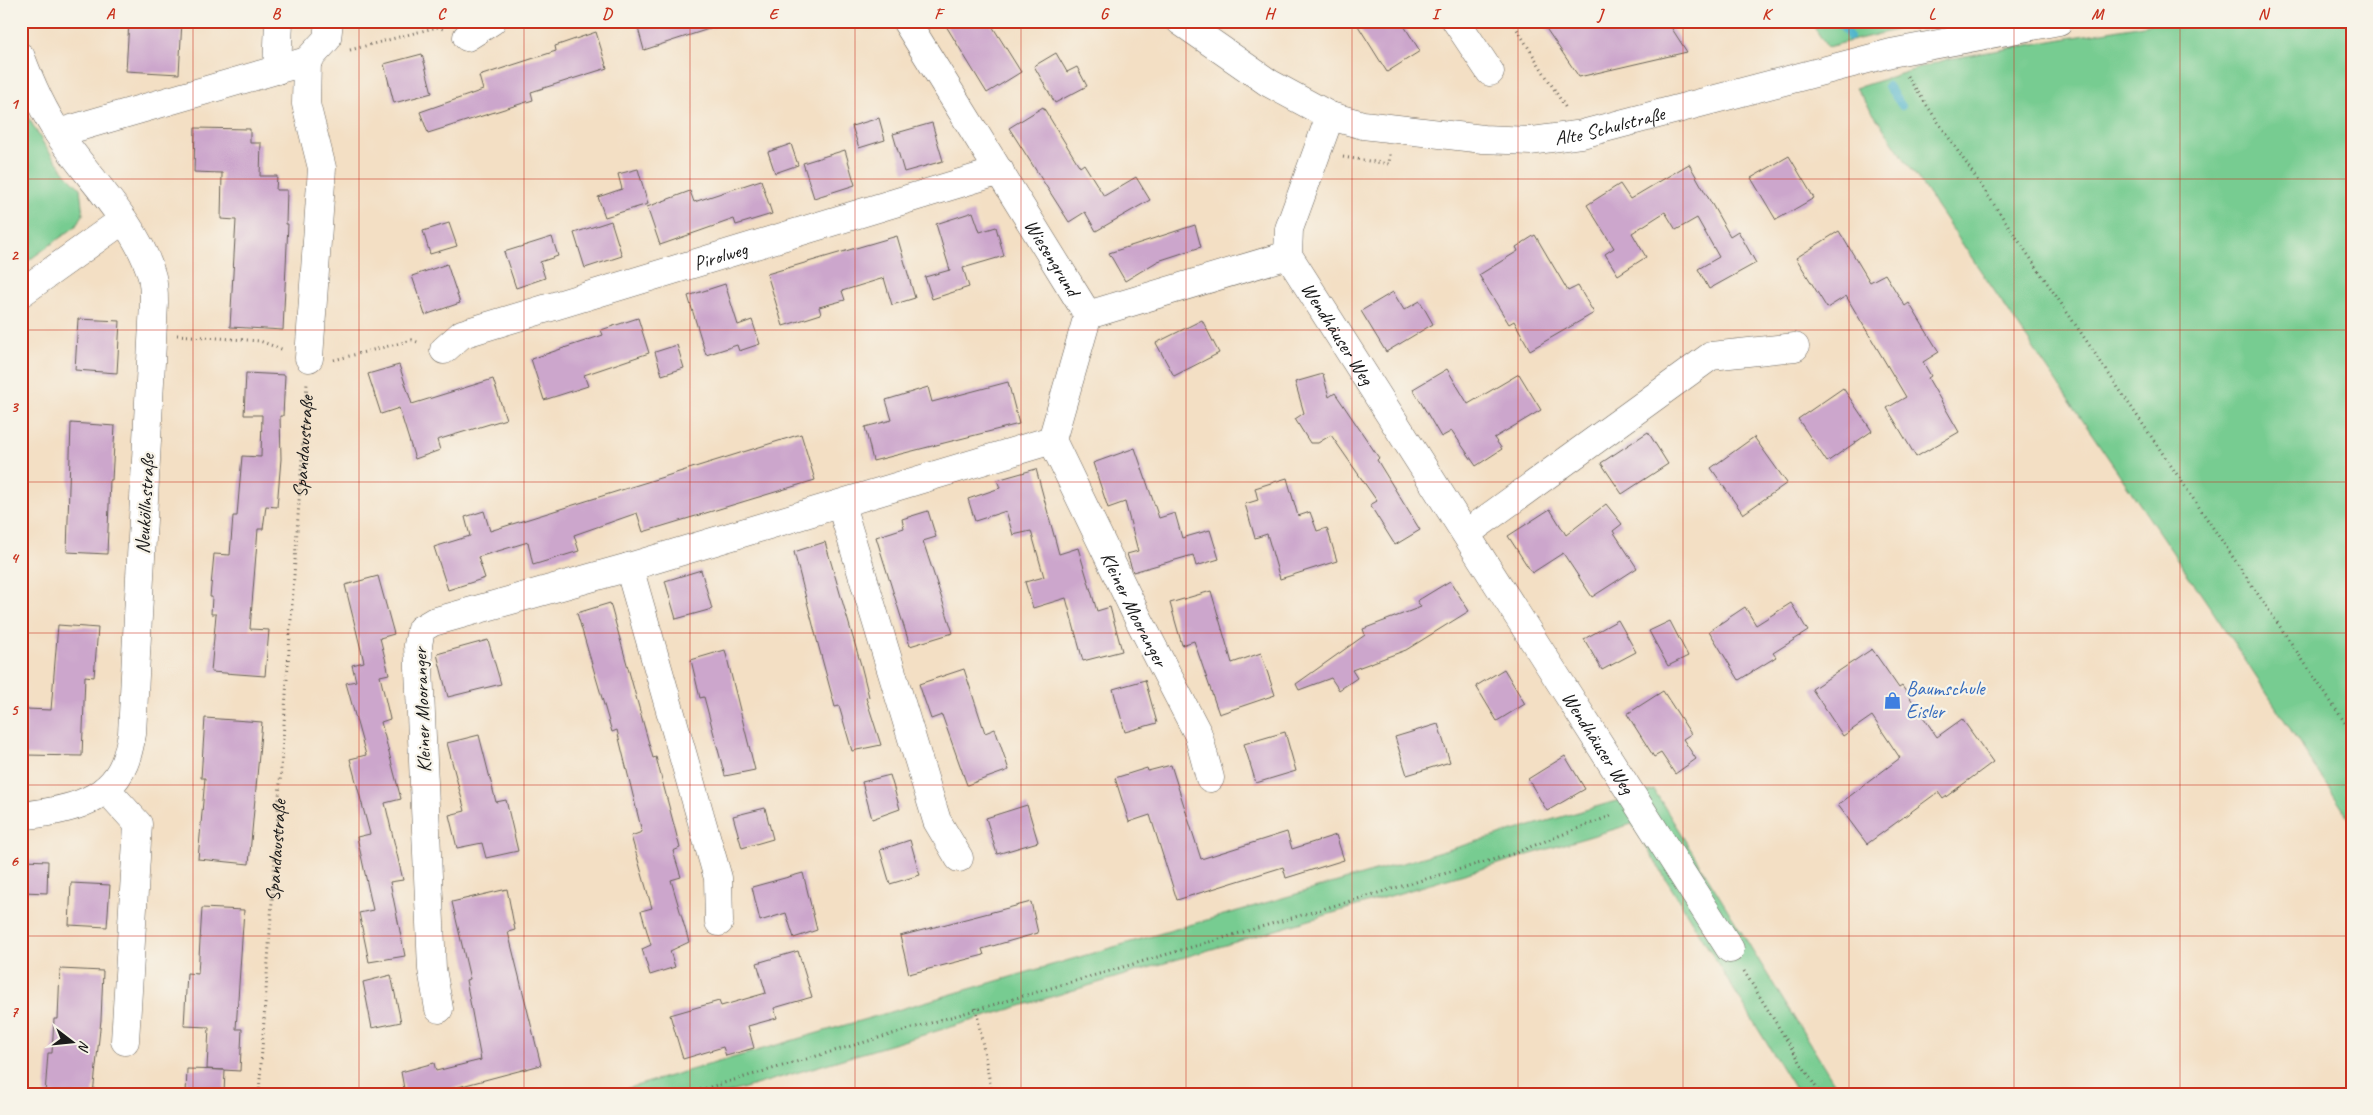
<svg xmlns="http://www.w3.org/2000/svg" width="2373" height="1115" viewBox="0 0 2373 1115" font-family="Caveat,sans-serif">
<style>
.green{fill:#77cc91;stroke:#4a7456}
.lines{fill:none;stroke-linecap:round;stroke-linejoin:round}
.stream{stroke:#4cb3cb;stroke-width:8}
.building{fill:#cca6cc}
.minor-casing{stroke:#676057;stroke-width:29}
.path{stroke:#676057;stroke-width:3;stroke-dasharray:1 4;stroke-linecap:butt}
.minor{stroke:#fff;stroke-width:28}
.grid{fill:none;stroke:#c8321e;stroke-width:1;stroke-opacity:0.55}
.labels{text-anchor:middle;dominant-baseline:central;stroke-width:4.5;stroke-linejoin:round;paint-order:stroke}
.street-label{font-size:20px;fill:#1c1c1c;stroke:#f7f3e8}
.shop-label{font-size:20px;fill:#366cbe;stroke:#f7f3e8;text-anchor:start}
.neatline{fill:none;stroke:#c8321e;stroke-width:2}
.grid-label{font-size:16px;text-anchor:middle;font-weight:bold;fill:#c8321e}
</style>
<rect width="100%" height="100%" fill="#f7f3e8"/>
<filter id="ink" filterUnits="userSpaceOnUse"><feTurbulence type="fractalNoise" baseFrequency=".02" numOctaves="2"/><feDisplacementMap in="SourceGraphic" scale="10" xChannelSelector="R" yChannelSelector="G"/><feConvolveMatrix kernelMatrix="1 2 1 2 8 2 1 2 1" color-interpolation-filters="sRGB"/></filter>
<filter id="wash" filterUnits="userSpaceOnUse"><feTurbulence type="fractalNoise" baseFrequency=".0096" numOctaves="4" result="noise"/><feDisplacementMap in="SourceGraphic" scale="20" xChannelSelector="R" yChannelSelector="G"/><feGaussianBlur stdDeviation="1.12" result="paint"/><feColorMatrix in="noise" values="0 0 0 0 0 0 0 0 0 0 0 0 0 0 0 0 0 1.4 0 .05"/><feComposite in="paint" operator="in"/></filter>
<g filter="url(#wash)">
<rect width="100%" height="100%" fill="#f3dfc4"/>
<g class="green">
<path d="M1810 21H1896L1899 29 1827 47Z"/>
<path d="M2166 21H2352V823L2214 613 1856 88 1948 59Z"/>
<path d="M21 105 45 146 67 175 80 188 83 215 75 227 21 266Z"/>
<path d="M1654 790 1841 1094H1798L1632 824 725 1094H608Z"/>
</g>
<g class="lines">
<g class="stream">
<path d="M1839 21 1850 37"/>
<path d="M1888 86 1902 106"/>
</g>
</g>
<g id="blocks">
<g class="building">
<path d="M129 21H182L179 74 126 71Z"/>
<path d="M636 21H717L718 26 644 50Z"/>
<path d="M943 21H989L1021 72 987 93Z"/>
<path d="M1355 21H1401L1420 51 1387 72Z"/>
<path d="M1541 21H1667L1687 52 1579 77Z"/>
<path d="M596 32 607 68 531 92 533 100 428 133 420 112 483 90 479 76 556 51 555 46Z"/>
<path d="M1056 53 1067 72 1077 67 1087 86 1055 103 1034 66Z"/>
<path d="M422 54 432 93 394 103 384 64Z"/>
<path d="M1043 107 1080 167 1084 164 1104 196 1136 177 1150 200 1096 231 1085 212 1069 222 1009 128Z"/>
<path d="M879 118 885 140 859 148 852 126Z"/>
<path d="M932 123 943 161 904 172 893 134Z"/>
<path d="M195 128 250 129V143H261L260 176H277L276 190H287L286 224H288L283 330 230 327 236 220 221 219 222 173 194 172Z"/>
<path d="M791 144 798 165 775 173 768 152Z"/>
<path d="M845 150 855 185 814 198 803 163Z"/>
<path d="M1789 156 1814 198 1776 220 1751 178Z"/>
<path d="M1689 164 1730 236 1738 231 1756 263 1709 289 1698 269 1719 257 1697 218 1676 230 1665 212 1632 233 1646 257 1618 275 1605 254 1614 248 1587 205 1620 184 1630 199Z"/>
<path d="M638 169 648 204 605 217 598 197 622 189 618 174Z"/>
<path d="M761 180 772 214 736 225 734 219 660 245 647 207 690 191 694 202Z"/>
<path d="M973 212 980 232 996 227 1004 256 963 268 969 287 932 299 925 277 950 270 936 224Z"/>
<path d="M611 221 622 256 585 268 574 233Z"/>
<path d="M449 223 457 246 430 254 423 231Z"/>
<path d="M1195 225 1201 247 1158 261 1125 281 1109 253Z"/>
<path d="M1839 231 1870 282 1885 274 1905 306 1909 303 1939 352 1923 362 1931 376 1928 378 1959 432 1916 457 1887 408 1906 397 1846 296 1827 308 1796 258Z"/>
<path d="M1535 235 1568 291 1578 286 1594 313 1530 350 1514 321 1509 324 1479 275 1518 251 1516 247Z"/>
<path d="M897 236 915 298 892 305 884 278 842 291 845 300 819 307 821 314 783 326 767 274Z"/>
<path d="M552 237 558 256 540 262 545 278 516 288 504 252Z"/>
<path d="M447 264 460 303 425 315 412 276Z"/>
<path d="M725 284 738 325 752 320 760 344 739 351 737 345 706 355 688 296Z"/>
<path d="M1393 292 1404 310 1420 301 1433 324 1386 352 1361 311Z"/>
<path d="M638 318 649 353 584 375 588 386 544 400 531 359 603 335 601 330Z"/>
<path d="M78 319 120 321 117 373 75 370Z"/>
<path d="M1202 320 1219 353 1174 376 1156 343Z"/>
<path d="M677 345 684 368 662 375 655 352Z"/>
<path d="M399 365 412 404 493 379 506 419 437 440 440 450 415 459 399 408 381 414 368 374Z"/>
<path d="M1447 369 1468 404 1519 374 1541 410 1494 438 1502 449 1476 466 1452 431 1441 437 1413 389Z"/>
<path d="M246 373 285 375 283 416H280L281 459 277 507 266 506 263 529H258L250 629 269 630 265 676 211 672 216 614H211L212 597H210L214 554 230 555 233 516H237L242 456 261 457 262 415H244Z"/>
<path d="M1323 374 1329 397 1335 393 1379 458 1377 460 1420 530 1395 545 1370 505 1377 501 1331 435 1318 443H1310L1295 419 1304 413 1295 382Z"/>
<path d="M1008 382 1019 424 873 461 865 427 892 420 886 400 928 387 932 402Z"/>
<path d="M1843 388 1872 431 1827 462 1798 419Z"/>
<path d="M71 423 115 426 112 480H110L107 554 67 552Z"/>
<path d="M1648 432 1668 464 1622 494 1601 463Z"/>
<path d="M801 434 815 480 643 532 637 513 574 535 579 551 533 565 528 542 478 557 485 578 448 590 434 547 470 536 465 517 484 511 490 531Z"/>
<path d="M1754 437 1787 483 1743 514 1711 468Z"/>
<path d="M1135 448 1159 518 1175 513 1182 538 1210 530 1219 559 1196 566 1193 555 1133 572 1127 554 1138 551 1125 502 1108 508 1093 463Z"/>
<path d="M1036 469 1059 554 1078 548 1097 611 1110 607 1122 651 1083 661 1066 598 1033 608 1025 582 1044 577 1031 531 1013 535 1006 511 975 521 968 499 1000 488 997 480Z"/>
<path d="M1287 478 1298 516 1310 512 1317 531 1327 528 1337 561 1280 579 1267 534 1255 538 1245 504 1258 500 1255 488Z"/>
<path d="M1606 504 1622 524 1613 531 1637 568 1592 597 1563 553 1532 573 1508 536 1550 509 1566 535Z"/>
<path d="M928 511 936 537 923 541 953 633 910 646 876 537 904 528 902 519Z"/>
<path d="M825 542 861 665 869 697 866 698 881 745 852 751 839 706 835 707 818 644 794 552Z"/>
<path d="M701 570 712 609 676 619 665 581Z"/>
<path d="M378 576 394 634 380 638 389 674 380 676 390 719 381 722 401 799 385 803 403 880 390 882 405 956 369 962 359 913 373 910 357 837 370 834 350 759 366 755 346 683 356 681 352 665 364 662 345 585Z"/>
<path d="M1450 581 1469 611 1406 650 1352 670 1357 678 1339 690 1331 678 1299 690 1296 684 1365 635 1363 629 1421 607 1417 601Z"/>
<path d="M1211 591 1232 663 1261 653 1275 695 1219 714 1194 641 1182 645 1170 603Z"/>
<path d="M610 603 653 758 656 757 680 848 673 851 681 877 671 880 689 942 670 951 675 967 650 975 642 949 651 945 641 911 652 908 631 836 642 832 617 730 612 732 577 613Z"/>
<path d="M1791 603 1808 631 1773 653 1776 657 1739 680 1709 631 1745 607 1756 625Z"/>
<path d="M1618 620 1636 652 1602 670 1584 639Z"/>
<path d="M1670 621 1688 656 1668 666 1649 631Z"/>
<path d="M58 625 98 628 94 677 85 676 82 756 25 755 26 709 51 710Z"/>
<path d="M488 640 501 684 448 697 437 654Z"/>
<path d="M1872 649 1899 688 1902 686 1937 737 1962 719 1993 762 1943 799 1938 792 1867 844 1838 805 1900 758 1872 716 1843 736 1812 689Z"/>
<path d="M725 650 755 770 725 776 704 697 700 698 691 660Z"/>
<path d="M964 669 985 733 995 729 1009 770 967 785 942 715 931 719 919 684Z"/>
<path d="M1504 669 1525 704 1497 721 1476 686Z"/>
<path d="M1145 680 1157 723 1125 732 1113 689Z"/>
<path d="M1663 691 1691 734 1683 739 1696 759 1675 774 1661 753 1654 757 1627 714Z"/>
<path d="M205 718 262 722 249 864 198 859 205 778H201Z"/>
<path d="M1438 724 1450 762 1407 775 1395 737Z"/>
<path d="M1285 732 1296 771 1256 783 1244 744Z"/>
<path d="M479 735 496 802 506 800 518 851 486 858 482 843 457 848 449 815 465 811 447 743Z"/>
<path d="M1565 756 1585 789 1547 811 1528 779Z"/>
<path d="M1171 765 1201 859 1287 832 1292 849 1336 835 1344 860 1286 878 1283 867 1177 900 1150 815 1129 822 1115 778 1147 768 1148 771Z"/>
<path d="M890 775 900 809 872 819 862 782Z"/>
<path d="M1027 805 1038 842 997 854 986 818Z"/>
<path d="M765 808 773 839 742 848 733 816Z"/>
<path d="M910 840 920 875 890 884 880 850Z"/>
<path d="M25 860 48 861 47 893 23 892Z"/>
<path d="M803 873 817 930 794 938 786 913 760 921 752 887Z"/>
<path d="M71 883 110 885 107 927 69 925Z"/>
<path d="M507 889 515 930 508 932 541 1065 432 1094H405L401 1072 434 1063 436 1071 481 1060 466 980 470 979 452 902Z"/>
<path d="M1031 902 1038 933 982 949 984 955 909 974 900 936Z"/>
<path d="M202 908 244 910 236 1029H242L240 1071 207 1069 209 1027 184 1026 187 973 198 974Z"/>
<path d="M798 951 812 997 774 1008 777 1018 748 1026 754 1048 726 1056 723 1047 683 1059 670 1015 719 1001 721 1006 766 993 757 963Z"/>
<path d="M60 969 103 971 101 1020 93 1094H45L48 1053H52L54 1019H58Z"/>
<path d="M391 975 401 1022 372 1028 363 982Z"/>
<path d="M187 1069 225 1070 224 1094H186Z"/>
</g>
</g>
</g>
<g filter="url(#ink)">
<use href="#blocks" fill-opacity="0" stroke="#676057" stroke-width="1"/>
<g class="lines">
<defs>
<g id="minor">
<path id="s2" d="M906 21 1088 315 1288 255"/>
<path id="s3" d="M1180 21 1269 83 1330 116 1363 125 1483 139 1531 141 1582 134 1891 53 2059 21"/>
<path d="M1456 21 1490 72"/>
<path d="M467 37 492 21"/>
<path d="M21 57C31 84 42 109 58 133 86 176 139 226 152 277 154 285 154 295 154 303L132 734C130 744 128 755 124 764 107 805 60 811 21 816"/>
<path d="M307 61 327 39 329 21"/>
<path d="M277 70 279 21"/>
<path id="s4" d="M1330 116 1289 229 1288 255 1730 949"/>
<path d="M58 133 307 61 306 104 322 168 309 358"/>
<path d="M21 293 123 220"/>
<path id="s5" d="M1088 315 1052 440 1138 618 1198 734 1210 778"/>
<path id="s6" d="M444 350 462 334 1000 171"/>
<path d="M841 505 937 821 959 858"/>
<path d="M1467 533 1711 356 1795 347"/>
<path d="M629 567 718 878 719 922"/>
<path d="M106 789 138 824 125 1041"/>
<path d="M439 1009 432 969 418 645 421 629 433 622 629 567 1052 440"/>
</g>
</defs>
<use href="#minor" class="minor-casing"/>
<g class="path">
<path d="M1512 21 1567 110"/>
<path d="M1870 21 1875 29"/>
<path d="M350 50 437 27 443 29"/>
<path d="M1907 76 2352 733"/>
<path d="M1343 157 1389 164 1390 154"/>
<path d="M177 335 260 341 284 350"/>
<path d="M334 360 412 340 420 343"/>
<path d="M1744 971 1820 1094"/>
<path d="M976 1008 992 1094"/>
<path id="s1" d="M259 1094 307 383"/>
<path d="M686 1094 1512 854 1613 815"/>
</g>
<use href="#minor" class="minor"/>
</g>
</g>
<path class="grid" d="M193 21V1094M359 21V1094M524 21V1094M690 21V1094M855 21V1094M1021 21V1094M1186 21V1094M1352 21V1094M1518 21V1094M1683 21V1094M1849 21V1094M2014 21V1094M2180 21V1094M21 179H2352M21 330H2352M21 482H2352M21 633H2352M21 785H2352M21 936H2352"/>
<defs>
<symbol id="shop-bare" viewBox="-9 -9 18 18"><path d="M-5-2.5h2.3a2.7 3.5 0 0 1 5.4 0H5L5.5 6h-11ZM-1.5-2.5h3a1.5 2.3 0 0 0-3 0Z" fill="#3f7fe0" stroke="#f7f3e8" stroke-width="2.5" paint-order="stroke"/></symbol>
</defs>
<g fill-rule="evenodd">
<use href="#shop-bare" x="1880" y="688" width="25" height="25"/>
</g>
<g class="labels">
<g class="street-label">
<text stroke="none"><textPath href="#s3" startOffset="461">Alte Schulstraße</textPath></text>
<text stroke="none"><textPath href="#s6" startOffset="294">Pirolweg</textPath></text>
<text stroke="none"><textPath href="#s2" startOffset="278">Wiesengrund</textPath></text>
<text stroke="none"><textPath href="#s4" startOffset="239">Wendhäuser Weg</textPath></text>
<text stroke="none"><textPath href="#s1" startOffset="649">Spandaustraße</textPath></text>
<text transform="translate(145 504) rotate(-87)">Neuköllnstraße</text>
<text stroke="none"><textPath href="#s5" startOffset="318">Kleiner Mooranger</textPath></text>
<text transform="translate(422 710) rotate(-92)">Kleiner Mooranger</text>
<text stroke="none"><textPath href="#s4" startOffset="724">Wendhäuser Weg</textPath></text>
<text stroke="none"><textPath href="#s1" startOffset="244">Spandaustraße</textPath></text>
</g>
<g class="shop-label">
<text x="1906" y="688">Baumschule<tspan x="1906" dy="23">Eisler</tspan></text>
</g>
</g>
<rect width="2373" height="1115" fill="none" stroke="#f7f3e8" stroke-width="55"/>
<g transform="translate(72 1042) rotate(106)" stroke="#f7f3e8" stroke-width="4" paint-order="stroke">
<path d="M0-4L9 19L0 12L-9 19Z" fill="#1c1c1c"/>
<text y="-8" font-size="14" font-weight="bold" text-anchor="middle" fill="#1c1c1c">N</text>
</g>
<rect x="28" y="28" width="2318" height="1060" class="neatline"/>
<g class="grid-label">
<text x="110" y="19">A</text>
<text x="276" y="19">B</text>
<text x="441" y="19">C</text>
<text x="607" y="19">D</text>
<text x="773" y="19">E</text>
<text x="938" y="19">F</text>
<text x="1104" y="19">G</text>
<text x="1269" y="19">H</text>
<text x="1435" y="19">I</text>
<text x="1600" y="19">J</text>
<text x="1766" y="19">K</text>
<text x="1932" y="19">L</text>
<text x="2097" y="19">M</text>
<text x="2263" y="19">N</text>
<text x="14" y="109">1</text>
<text x="14" y="260">2</text>
<text x="14" y="412">3</text>
<text x="14" y="563">4</text>
<text x="14" y="715">5</text>
<text x="14" y="866">6</text>
<text x="14" y="1017">7</text>
</g>
</svg>
